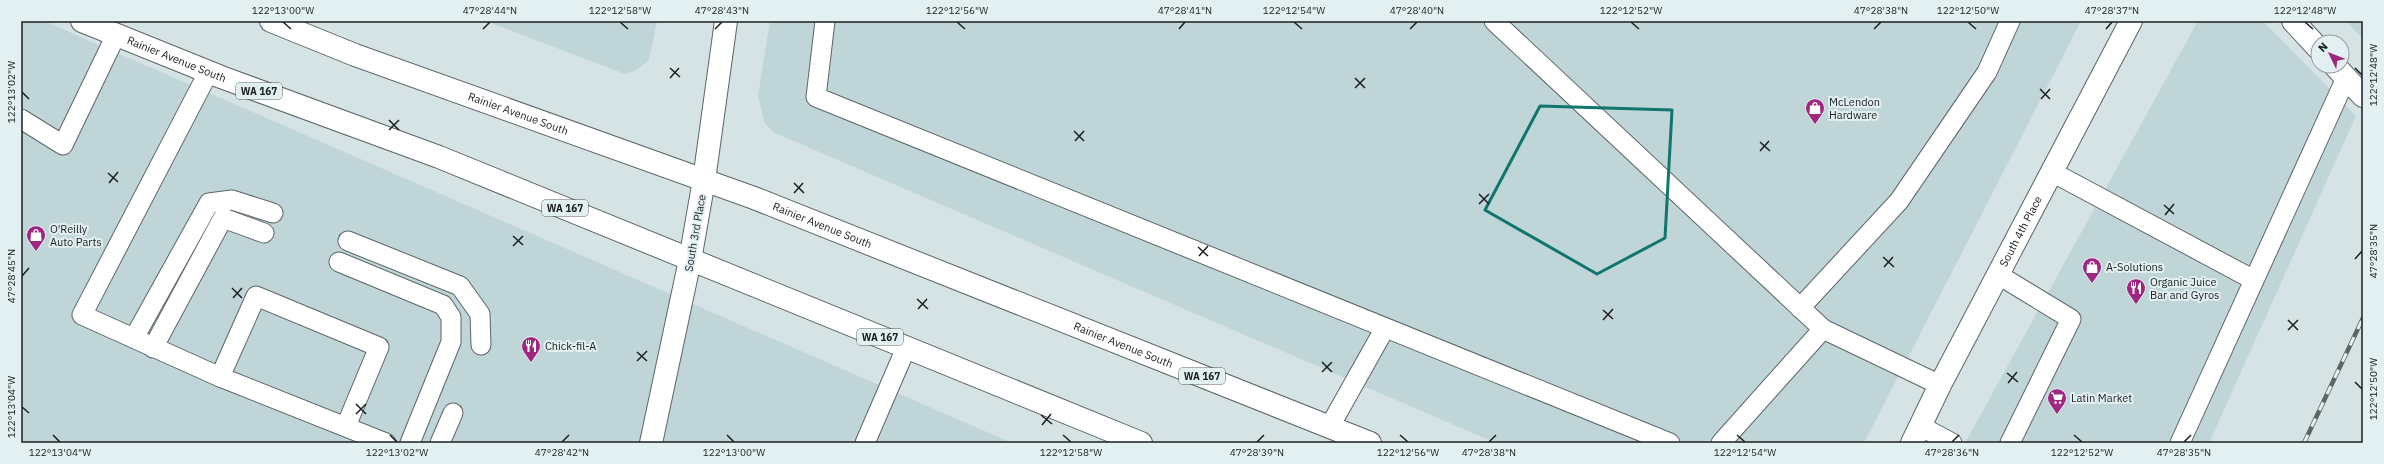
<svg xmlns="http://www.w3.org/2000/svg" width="2384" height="464" viewBox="0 0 2384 464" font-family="'IBM Plex Sans',sans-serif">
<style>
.built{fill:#c0d5d8}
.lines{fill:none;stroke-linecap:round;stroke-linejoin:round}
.service-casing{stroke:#5b6668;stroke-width:21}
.minor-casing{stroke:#5b6668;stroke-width:24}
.tertiary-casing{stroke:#5b6668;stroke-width:24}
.primary-casing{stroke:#5b6668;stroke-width:24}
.service{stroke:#fff;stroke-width:19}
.minor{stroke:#fff;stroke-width:22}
.tertiary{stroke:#fff;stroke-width:22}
.primary{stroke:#fff;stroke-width:22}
.rail-casing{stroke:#5d6466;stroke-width:4.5}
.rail{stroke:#e3f0f2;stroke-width:3;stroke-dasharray:9;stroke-linecap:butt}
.marked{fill:none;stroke:#0f766e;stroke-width:3;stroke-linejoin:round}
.ticks{fill:none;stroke:#1a1e1f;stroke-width:1.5}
.labels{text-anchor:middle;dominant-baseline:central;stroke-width:4;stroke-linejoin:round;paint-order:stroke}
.shield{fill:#e3f0f2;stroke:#565d5e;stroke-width:1}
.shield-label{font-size:10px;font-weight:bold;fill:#1a1e1f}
.street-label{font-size:11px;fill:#1a1e1f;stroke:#e3f0f2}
.poi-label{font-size:11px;fill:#1a1e1f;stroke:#e3f0f2;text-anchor:start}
.neatline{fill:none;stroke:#1a1e1f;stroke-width:1.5}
.ticks-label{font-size:10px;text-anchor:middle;fill:#1a1e1f}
</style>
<rect width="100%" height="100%" fill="#d6e3e5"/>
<g class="built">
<path d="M21 21H44L1012 443H21Z"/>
<path d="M486 21H657L649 60 637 70 625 74Z"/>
<path d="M770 21H2081L1864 443H1496L775 133 765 124 758 96Z"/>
<path d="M2198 21H2263L2356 116 2209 443H1965Z"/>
<path d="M2346 21H2363V39Z"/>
</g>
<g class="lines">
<defs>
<g id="service">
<path d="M825 21 816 97 1670 443"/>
<path d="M1494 21 1823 329 1721 443"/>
<path d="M208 73 82 315 220 377"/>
<path d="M21 119 63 145 116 35"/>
<path d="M2052 172 2254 280"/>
<path d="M348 241 460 286 480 314 481 345"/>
<path d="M339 262 443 305 451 317V342L410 443"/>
<path d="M1997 274 2071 319 2010 443"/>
<path d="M1800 308 1899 201 1987 72 2010 21"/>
<path d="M1823 329 1940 385"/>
<path d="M134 338 209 203 232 200 273 213"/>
<path d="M153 348 223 218 264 233"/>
<path d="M346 426 379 347 256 296 220 377 386 443"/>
<path d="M1330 426 1385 328"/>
<path d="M1920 426 1952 443"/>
<path d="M440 443 453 413"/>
<path d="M865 443 906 348"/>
<path d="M2180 443 2346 78"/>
</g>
<g id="minor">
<path d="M2293 21 2318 48"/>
<path d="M2335 66 2363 96"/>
<path d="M651 443 690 260"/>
</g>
<g id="tertiary">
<path d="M690 260 704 180 726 21"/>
<path id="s1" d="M1912 443 1940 385 2131 21"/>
</g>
<g id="primary">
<path id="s2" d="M82 21 221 77 439 157 1141 443"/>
<path id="s3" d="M271 21 355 55 754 198 1370 443"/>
</g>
</defs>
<use href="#service" class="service-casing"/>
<use href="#minor" class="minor-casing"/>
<use href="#tertiary" class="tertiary-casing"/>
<use href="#primary" class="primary-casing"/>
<use href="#service" class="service"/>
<use href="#minor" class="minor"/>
<use href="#tertiary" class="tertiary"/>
<use href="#primary" class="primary"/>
<defs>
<path id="rail" d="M2304 443 2363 318"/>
</defs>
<use href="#rail" class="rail-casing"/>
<use href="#rail" class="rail"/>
</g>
<path class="marked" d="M1540 106 1672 110 1665 238 1597 274 1485 210Z"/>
<path class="ticks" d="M283 22 291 29M620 22 628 29M957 22 965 29M1294 22 1302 29M1631 22 1639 29M1968 22 1976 29M2305 22 2313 29M483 29 490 22M715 29 722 22M1179 29 1185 22M1410 29 1417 22M1874 29 1881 22M2106 29 2112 22M670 68 680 77M2355 68 2362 75M670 78 679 68M1355 78 1365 88M1355 88 1365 78M2040 89 2050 99M22 92 29 99M2041 99 2050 89M389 120 399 130M389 130 399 120M1074 131 1084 141M1075 141 1084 131M1760 142 1770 151M1760 151 1769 141M108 173 118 182M109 183 118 172M794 183 804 193M794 193 803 183M1479 194 1489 204M1479 204 1489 194M2164 205 2174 214M2165 215 2174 204M513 236 523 245M513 246 523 236M1198 247 1208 256M1199 256 1208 246M1883 257 1894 267M2355 259 2362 251M1884 267 1893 257M22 276 29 268M232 288 242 298M233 298 242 288M917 299 928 309M918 309 927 299M1603 310 1613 319M1603 320 1613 309M2288 320 2298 330M2288 330 2298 320M637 352 647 361M637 361 647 351M1322 362 1332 372M1322 372 1332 362M2007 373 2018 382M2355 382 2362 389M2008 383 2017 372M356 404 366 414M22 407 29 413M356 414 366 404M1041 415 1052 424M1042 425 1051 414M53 435 60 442M390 435 397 442M727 435 734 442M1063 435 1071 442M1400 435 1408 442M1737 435 1745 442M2074 435 2082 442M562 442 569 435M1257 442 1264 435M1489 442 1496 435M1952 442 1959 435M2184 442 2191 435"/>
<defs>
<symbol id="shop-pin" viewBox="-11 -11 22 30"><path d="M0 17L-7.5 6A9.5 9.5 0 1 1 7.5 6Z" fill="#9f277f" stroke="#e3f0f2"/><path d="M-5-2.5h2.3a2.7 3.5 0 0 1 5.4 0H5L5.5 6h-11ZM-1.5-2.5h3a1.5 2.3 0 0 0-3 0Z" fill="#fff"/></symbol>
<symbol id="restaurant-pin" viewBox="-11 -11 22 30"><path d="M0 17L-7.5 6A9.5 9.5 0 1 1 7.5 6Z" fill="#9f277f" stroke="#e3f0f2"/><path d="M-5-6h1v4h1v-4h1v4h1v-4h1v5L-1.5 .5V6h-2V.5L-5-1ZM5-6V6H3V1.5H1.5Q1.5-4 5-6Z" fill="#fff"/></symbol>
<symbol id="supermarket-pin" viewBox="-11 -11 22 30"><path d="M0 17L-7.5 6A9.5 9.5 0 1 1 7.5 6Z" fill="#9f277f" stroke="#e3f0f2"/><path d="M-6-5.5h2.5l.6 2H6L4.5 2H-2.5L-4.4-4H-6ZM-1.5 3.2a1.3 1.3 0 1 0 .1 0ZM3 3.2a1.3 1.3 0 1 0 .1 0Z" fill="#fff"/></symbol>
</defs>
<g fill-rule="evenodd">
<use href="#shop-pin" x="1804" y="97" width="22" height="30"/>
<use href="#shop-pin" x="25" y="224" width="22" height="30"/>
<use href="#shop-pin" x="2081" y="256" width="22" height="30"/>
<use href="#restaurant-pin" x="2125" y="277" width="22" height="30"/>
<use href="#restaurant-pin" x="520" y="335" width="22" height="30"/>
<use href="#supermarket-pin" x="2046" y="387" width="22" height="30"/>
</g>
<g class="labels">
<g class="shield">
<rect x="236" y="83" width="46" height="16" rx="3"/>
<rect x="542" y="200" width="46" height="16" rx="3"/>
<rect x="857" y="329" width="46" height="16" rx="3"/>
<rect x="1179" y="368" width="46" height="16" rx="3"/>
</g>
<g class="shield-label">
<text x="259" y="91">WA 167</text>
<text x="565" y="208">WA 167</text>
<text x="880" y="337">WA 167</text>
<text x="1202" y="376">WA 167</text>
</g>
<g class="street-label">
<text stroke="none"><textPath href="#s2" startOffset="102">Rainier Avenue South</textPath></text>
<text stroke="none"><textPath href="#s3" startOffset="264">Rainier Avenue South</textPath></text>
<text stroke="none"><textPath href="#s3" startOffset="588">Rainier Avenue South</textPath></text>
<text stroke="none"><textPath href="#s1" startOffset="238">South 4th Place</textPath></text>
<text transform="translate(695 233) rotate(-80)">South 3rd Place</text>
<text stroke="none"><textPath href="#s3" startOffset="912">Rainier Avenue South</textPath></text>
</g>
<g class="poi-label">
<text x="1829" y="102">McLendon<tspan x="1829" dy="13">Hardware</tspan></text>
<text x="50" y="229">O'Reilly<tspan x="50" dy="13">Auto Parts</tspan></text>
<text x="2106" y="267">A-Solutions</text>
<text x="2150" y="282">Organic Juice<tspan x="2150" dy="13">Bar and Gyros</tspan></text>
<text x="545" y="346">Chick-fil-A</text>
<text x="2071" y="398">Latin Market</text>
</g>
</g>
<rect width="2384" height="464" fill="none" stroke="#e3f0f2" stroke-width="44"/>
<g transform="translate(2330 54) rotate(313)"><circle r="19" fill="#e3f0f2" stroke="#939c9e"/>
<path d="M0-3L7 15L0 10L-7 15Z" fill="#9f277f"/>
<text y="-6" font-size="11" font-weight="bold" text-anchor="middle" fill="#1a1e1f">N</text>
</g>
<rect x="22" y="22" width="2340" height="420" class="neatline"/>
<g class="ticks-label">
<text x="283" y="14">122°13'00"W</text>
<text x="490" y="14">47°28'44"N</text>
<text x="620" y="14">122°12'58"W</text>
<text x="722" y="14">47°28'43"N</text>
<text x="957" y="14">122°12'56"W</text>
<text x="1185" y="14">47°28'41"N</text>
<text x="1294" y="14">122°12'54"W</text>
<text x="1417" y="14">47°28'40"N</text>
<text x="1631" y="14">122°12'52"W</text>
<text x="1881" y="14">47°28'38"N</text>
<text x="1968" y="14">122°12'50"W</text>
<text x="2112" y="14">47°28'37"N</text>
<text x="2305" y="14">122°12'48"W</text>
<text transform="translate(2373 75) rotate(-90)" y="4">122°12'48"W</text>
<text transform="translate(11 92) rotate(-90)" y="4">122°13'02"W</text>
<text transform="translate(2373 251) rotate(-90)" y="4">47°28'35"N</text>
<text transform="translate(11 276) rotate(-90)" y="4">47°28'45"N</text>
<text transform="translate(2373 389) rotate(-90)" y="4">122°12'50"W</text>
<text transform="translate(11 407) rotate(-90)" y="4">122°13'04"W</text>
<text x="60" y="456">122°13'04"W</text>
<text x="397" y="456">122°13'02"W</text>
<text x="562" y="456">47°28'42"N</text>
<text x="734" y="456">122°13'00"W</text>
<text x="1071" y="456">122°12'58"W</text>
<text x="1257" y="456">47°28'39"N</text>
<text x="1408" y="456">122°12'56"W</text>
<text x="1489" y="456">47°28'38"N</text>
<text x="1745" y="456">122°12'54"W</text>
<text x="1952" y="456">47°28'36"N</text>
<text x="2082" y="456">122°12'52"W</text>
<text x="2184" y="456">47°28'35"N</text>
</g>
</svg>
